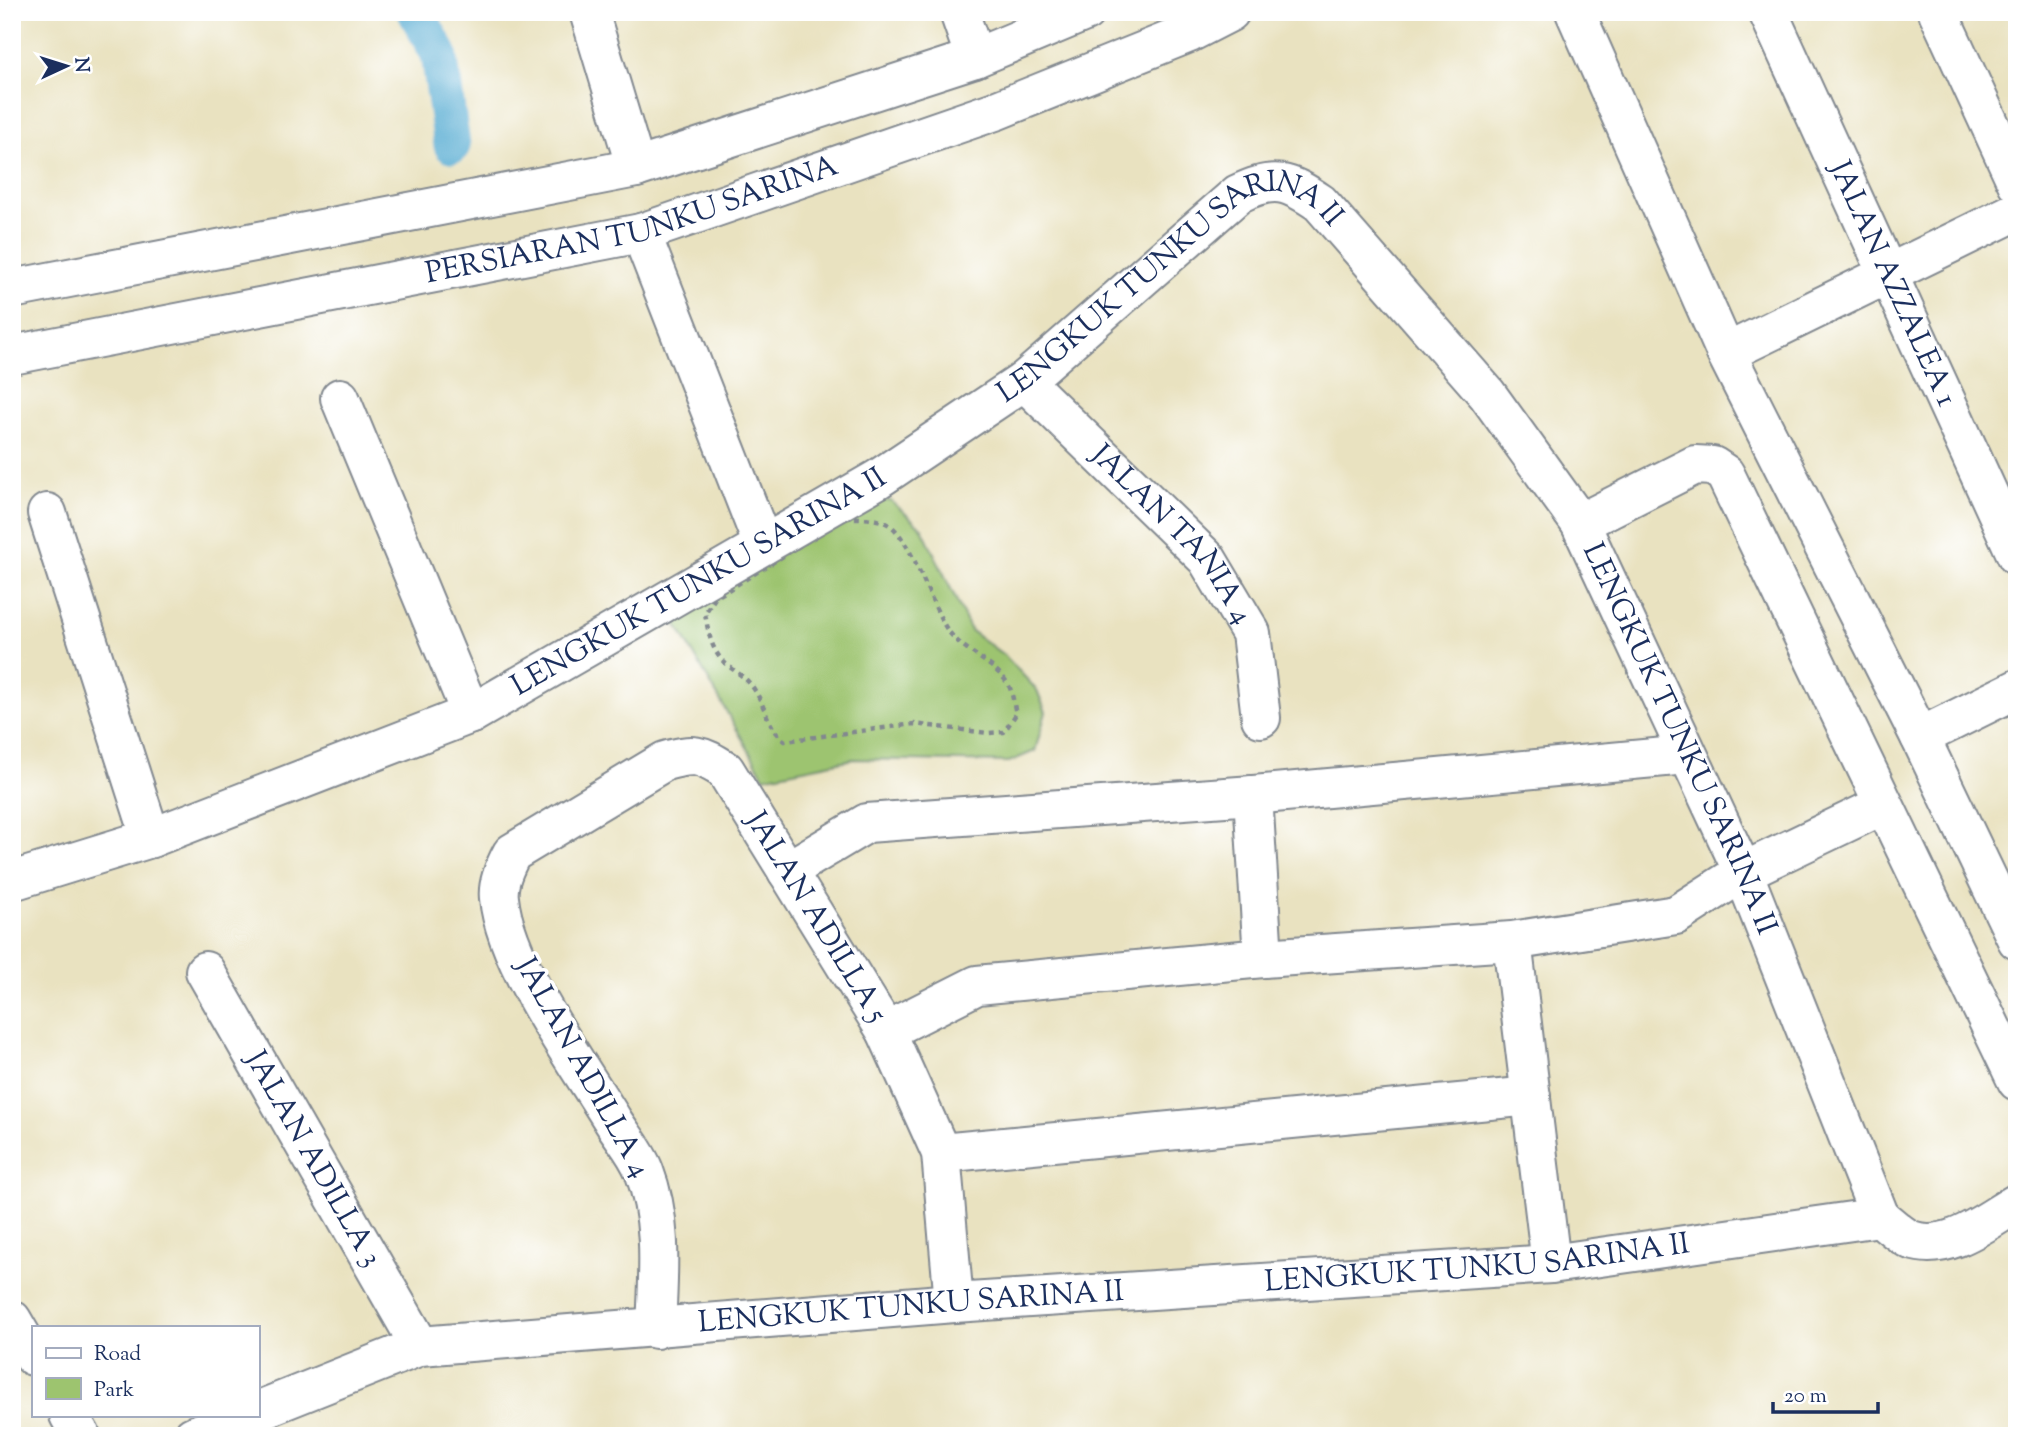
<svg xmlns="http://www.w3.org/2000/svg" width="2029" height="1448" viewBox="0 0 2029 1448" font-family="'Sorts Mill Goudy',serif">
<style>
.green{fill:#9dc46f;stroke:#5c7a66;stroke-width:2}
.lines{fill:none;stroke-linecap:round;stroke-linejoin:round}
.canal{stroke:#56acd2;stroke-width:37}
.minor-casing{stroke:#82888f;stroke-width:42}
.path{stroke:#82888f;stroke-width:4.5;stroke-dasharray:5 5;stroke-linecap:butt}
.minor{stroke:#fff;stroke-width:38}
.labels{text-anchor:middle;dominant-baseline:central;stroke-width:7;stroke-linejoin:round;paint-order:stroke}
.street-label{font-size:30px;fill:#1b2f5e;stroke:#fff}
</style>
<rect width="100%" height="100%" fill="#fff"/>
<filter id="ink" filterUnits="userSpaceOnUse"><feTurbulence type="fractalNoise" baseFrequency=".0143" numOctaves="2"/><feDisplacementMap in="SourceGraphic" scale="14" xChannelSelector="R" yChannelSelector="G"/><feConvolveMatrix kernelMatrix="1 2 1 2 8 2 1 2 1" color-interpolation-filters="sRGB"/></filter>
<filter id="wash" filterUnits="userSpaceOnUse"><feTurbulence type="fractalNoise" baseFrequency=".00686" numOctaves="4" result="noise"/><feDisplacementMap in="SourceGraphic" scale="28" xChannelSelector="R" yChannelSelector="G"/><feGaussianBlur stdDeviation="1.57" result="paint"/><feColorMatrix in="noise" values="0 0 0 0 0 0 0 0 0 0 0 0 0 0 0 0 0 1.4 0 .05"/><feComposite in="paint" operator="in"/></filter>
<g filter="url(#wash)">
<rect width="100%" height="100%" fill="#e9e2c0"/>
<path class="green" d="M863 498 891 501 922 528 971 631 1005 656 1037 690 1046 712 1035 751 1009 762 853 759 764 777 669 611Z"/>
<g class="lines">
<path class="canal" d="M416 12 439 54 452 145"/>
</g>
</g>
<g filter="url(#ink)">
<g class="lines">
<defs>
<g id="minor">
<path d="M589 12 636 168"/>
<path d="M959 12 975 58"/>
<path d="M1575 12 1726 353 1920 737 2017 940"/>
<path id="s1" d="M1768 12 2017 556"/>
<path d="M1938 12 2017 183"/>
<path d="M641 233 763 545"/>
<path d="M12 289 636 168 975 58 1085 12"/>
<path d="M1726 353 2017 211"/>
<path id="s2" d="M12 355 641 233 995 111 1189 33 1230 12"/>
<path id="s3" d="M1024 381 1207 559 1251 633 1261 718"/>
<path d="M340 398 471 714"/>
<path d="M47 513 151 838"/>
<path d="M1580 523 1695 465 1713 466 1725 474 2017 1081"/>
<path d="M1920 737 2017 689"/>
<path d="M1253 795 1263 958"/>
<path d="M787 871 867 823 1253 795 1687 755"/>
<path id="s4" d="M12 881 151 838 471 714 878 479 1024 381 1238 194C1274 176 1288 181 1320 203L1487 394 1580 523 1743 872 1880 1217"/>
<path d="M1512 941 1551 1264"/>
<path id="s5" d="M205 971 420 1346"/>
<path d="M886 1031 977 985 1263 958 1512 941 1676 915 1743 872 1883 805"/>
<path d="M941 1153 1531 1096"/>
<path d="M1880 1217C1889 1224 1901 1236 1911 1240 1949 1253 1987 1220 2017 1203"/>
<path d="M12 1320 33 1356"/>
<path id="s6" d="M656 1329C658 1275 664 1223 644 1171 637 1153 623 1137 613 1121 578 1064 505 963 499 898 497 883 505 866 512 853L665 761C694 753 700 754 725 770L886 1031 941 1153 954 1303"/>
<path id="s7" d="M257 1411 420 1346 954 1303 1551 1264 1880 1217"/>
<path d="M69 1415 81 1436"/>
<path d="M193 1436 247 1415"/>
</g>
</defs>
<use href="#minor" class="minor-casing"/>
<g class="path">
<path d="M845 518C859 518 875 517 888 524 909 535 931 603 945 626 960 652 999 663 1010 688 1013 696 1014 706 1016 714L1004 732 988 733 914 724 785 741C766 725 767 709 754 689 746 677 737 673 726 664 711 651 708 631 705 613L715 598Z"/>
<path d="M2008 1436 2017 1430"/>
</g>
<use href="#minor" class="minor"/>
</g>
</g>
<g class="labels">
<g class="street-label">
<text stroke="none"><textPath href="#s2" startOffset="635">PERSIARAN TUNKU SARINA</textPath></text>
<text stroke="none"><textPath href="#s1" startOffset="299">JALAN AZZALEA 1</textPath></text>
<text stroke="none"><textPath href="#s4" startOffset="1320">LENGKUK TUNKU SARINA II</textPath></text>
<text stroke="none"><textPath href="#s3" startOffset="214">JALAN TANIA 4</textPath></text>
<text stroke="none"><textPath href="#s4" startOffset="752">LENGKUK TUNKU SARINA II</textPath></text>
<text stroke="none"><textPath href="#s4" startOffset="2158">LENGKUK TUNKU SARINA II</textPath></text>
<text stroke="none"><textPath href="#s6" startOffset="934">JALAN ADILLA 5</textPath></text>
<text transform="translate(582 1068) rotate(61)">JALAN ADILLA 4</text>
<text stroke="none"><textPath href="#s5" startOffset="217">JALAN ADILLA 3</textPath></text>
<text stroke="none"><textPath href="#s7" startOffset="1236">LENGKUK TUNKU SARINA II</textPath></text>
<text stroke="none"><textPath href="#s7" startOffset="668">LENGKUK TUNKU SARINA II</textPath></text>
</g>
</g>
<rect width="2029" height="1448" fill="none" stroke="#fff" stroke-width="42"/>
<rect x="32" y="1326" width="228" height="91" fill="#ffffff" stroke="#a4acbf" stroke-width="2"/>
<rect x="46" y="1348" width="35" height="10" fill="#ffffff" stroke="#a4acbf" stroke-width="2"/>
<text x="94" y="1360" font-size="21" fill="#1b2f5e">Road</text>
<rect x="46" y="1378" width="35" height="21" fill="#9dc46f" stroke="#a4acbf" stroke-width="2"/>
<text x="94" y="1396" font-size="21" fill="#1b2f5e">Park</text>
<g transform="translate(66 66) rotate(86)" stroke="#ffffff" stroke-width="5" paint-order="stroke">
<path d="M0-5L12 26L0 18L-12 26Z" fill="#1b2f5e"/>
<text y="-10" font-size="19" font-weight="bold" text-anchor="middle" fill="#1b2f5e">N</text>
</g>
<path d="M1773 1402v10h105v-10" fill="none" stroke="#1b2f5e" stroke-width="3.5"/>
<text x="1784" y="1402" font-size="21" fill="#1b2f5e" stroke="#ffffff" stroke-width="5" paint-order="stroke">20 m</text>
</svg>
